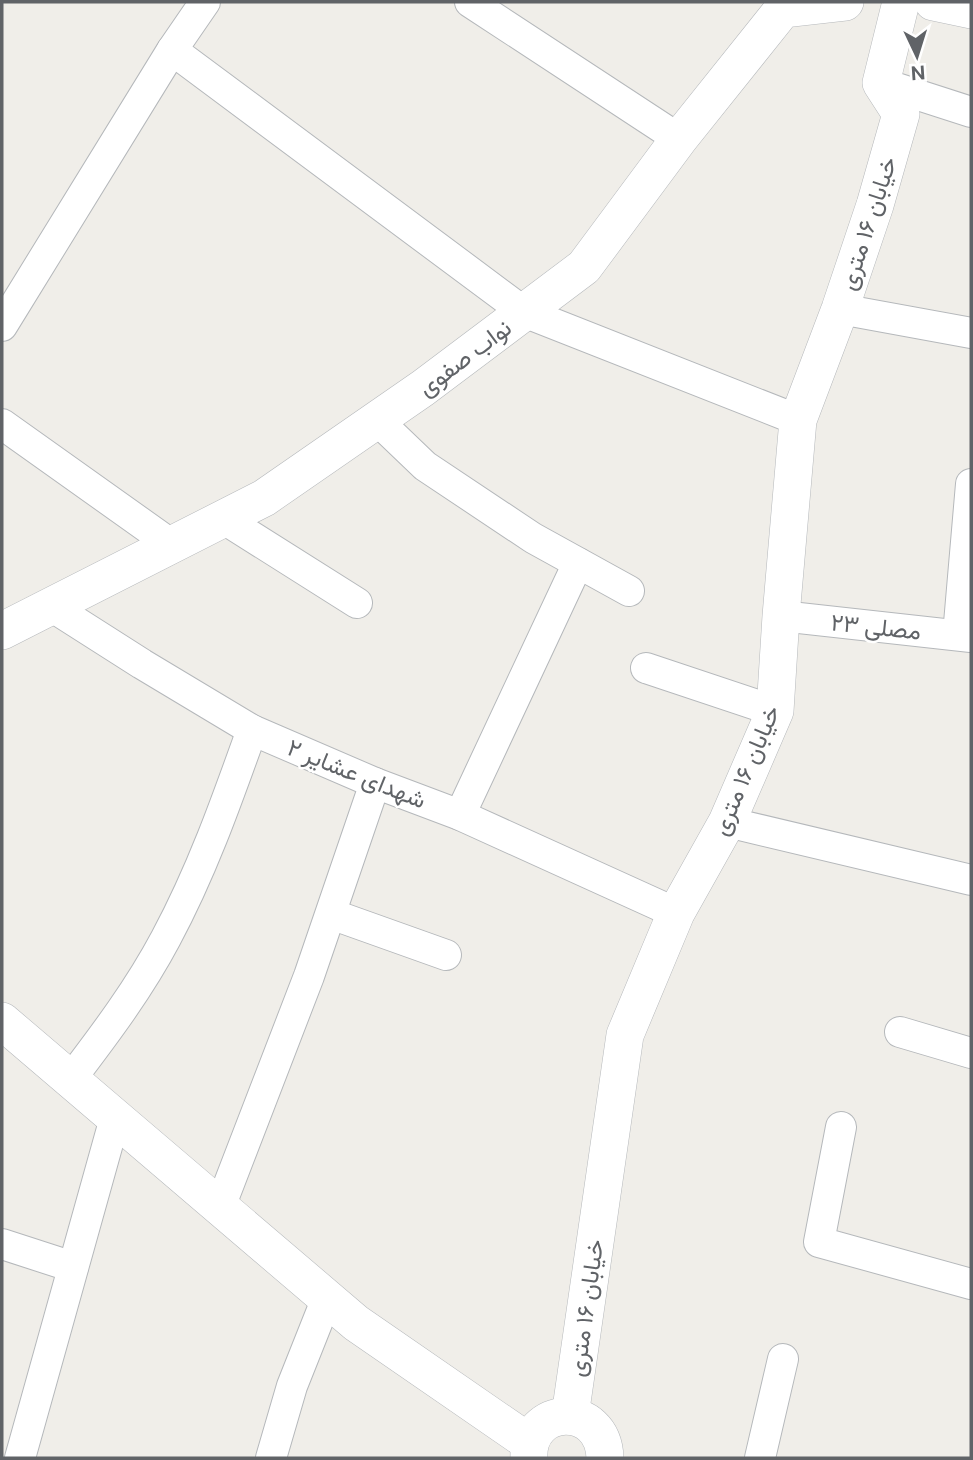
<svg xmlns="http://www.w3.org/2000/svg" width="973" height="1460" viewBox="0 0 973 1460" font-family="'Public Sans',Vazirmatn,sans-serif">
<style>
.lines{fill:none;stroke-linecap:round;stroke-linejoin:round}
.minor-casing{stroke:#b5b8bb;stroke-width:32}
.tertiary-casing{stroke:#b5b8bb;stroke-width:38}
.minor{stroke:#fff;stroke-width:30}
.tertiary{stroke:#fff;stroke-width:37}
.labels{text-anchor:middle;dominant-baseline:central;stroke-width:5;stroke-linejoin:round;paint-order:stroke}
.street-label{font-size:24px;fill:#606367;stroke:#fff}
</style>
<rect width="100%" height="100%" fill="#f0eee9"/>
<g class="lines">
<defs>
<g id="minor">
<path d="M470 2 679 139"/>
<path d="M172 50 524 312 798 420"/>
<path d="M881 83 971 112"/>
<path d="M840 309 971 333"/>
<path d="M2 326 172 50 205 2"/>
<path d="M377 420 425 466 533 538 629 591"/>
<path d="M2 424 172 545"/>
<path d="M224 519 357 603"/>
<path d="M51 606 142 664 252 730 375 783 460 815 676 913"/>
<path d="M781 616 971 637"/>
<path d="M958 635 971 484"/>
<path d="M646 668 775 711"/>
<path d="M460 815 578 563"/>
<path d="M727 822 971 880"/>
<path d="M331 914 446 955"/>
<path d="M900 1032 971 1053"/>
<path d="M70 1080C105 1034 139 989 166 938 202 871 227 800 252 730"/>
<path d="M841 1127 819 1242 971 1284"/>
<path d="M220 1207 309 976 375 783"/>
<path d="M2 1244 73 1267"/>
<path d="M20 1458 115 1118"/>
<path d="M271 1458 292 1386 327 1298"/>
<path d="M760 1458 783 1359"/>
</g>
<g id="tertiary">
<path d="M933 2 971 10"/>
<path d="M2 631 264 498 423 388 584 267 679 139 783 9 845 2"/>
<path d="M2 1021 356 1323 530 1443"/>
<path d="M570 1416 625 1035 676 913 727 822 775 711 781 616 798 420 840 309 875 205 901 114 881 83 901 2"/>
<path d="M529 1458C526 1405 603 1400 605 1458"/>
</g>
</defs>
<use href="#minor" class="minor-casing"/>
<use href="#tertiary" class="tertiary-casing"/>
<use href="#minor" class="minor"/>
<use href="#tertiary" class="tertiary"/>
</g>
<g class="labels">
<g class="street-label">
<text transform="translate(867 223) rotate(-72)">خیابان ۱۶ متری</text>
<text transform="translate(464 357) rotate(-37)">نواب صفوی</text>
<text transform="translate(876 626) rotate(6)">مصلی ۲۳</text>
<text transform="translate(745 770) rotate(-67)">خیابان ۱۶ متری</text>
<text transform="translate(357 773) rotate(22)">شهدای عشایر ۲</text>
<text transform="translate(585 1308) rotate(-82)">خیابان ۱۶ متری</text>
</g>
</g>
<rect width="973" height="1460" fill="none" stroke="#606367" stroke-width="7"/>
<g transform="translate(917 56) rotate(176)" stroke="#ffffff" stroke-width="5" paint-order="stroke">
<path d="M0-5L12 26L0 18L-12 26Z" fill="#606367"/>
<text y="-10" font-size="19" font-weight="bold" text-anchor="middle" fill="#606367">N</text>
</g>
</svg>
